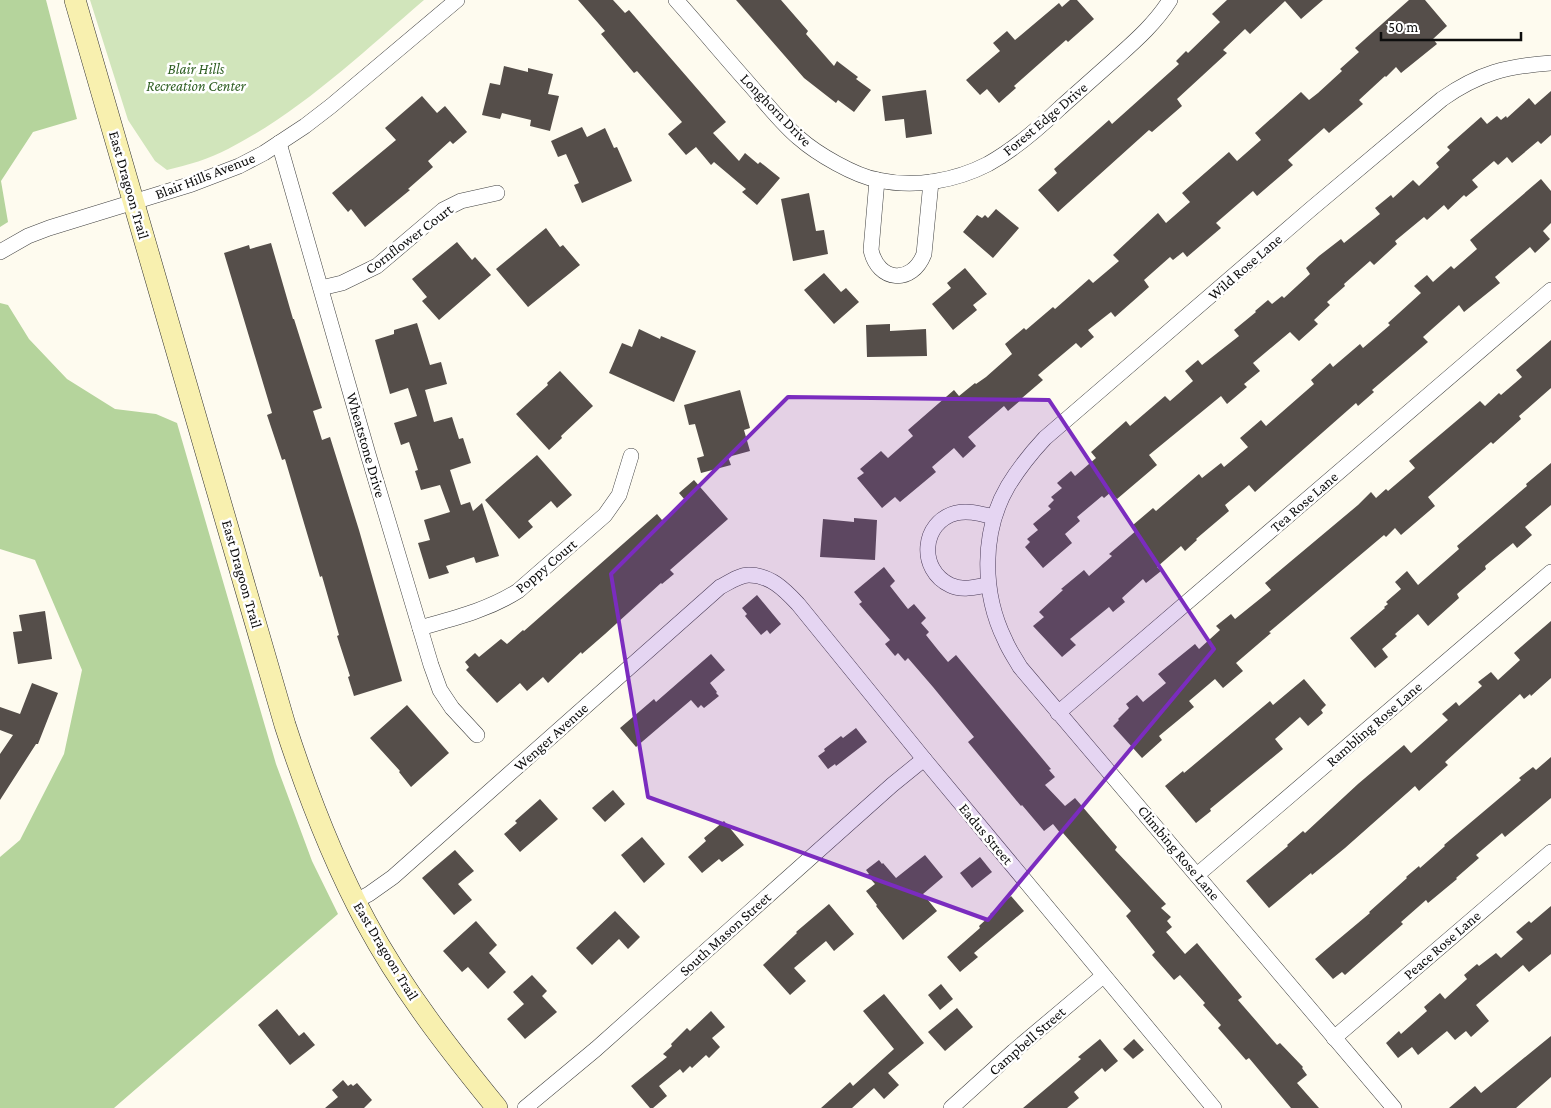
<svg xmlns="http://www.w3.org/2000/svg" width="1551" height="1108" viewBox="0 0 1551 1108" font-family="'Crimson Pro',serif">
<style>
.green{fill:#d1e5bb}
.forest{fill:#b5d49c}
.building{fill:#554e4a}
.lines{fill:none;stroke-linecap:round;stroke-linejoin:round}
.street-casing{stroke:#404040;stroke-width:16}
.secondary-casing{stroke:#2f2f2f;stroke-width:22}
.street{stroke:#fff;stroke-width:15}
.secondary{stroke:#f8f0af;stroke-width:21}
.marked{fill:#7b2cbf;fill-opacity:0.2;stroke:#7b2cbf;stroke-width:4;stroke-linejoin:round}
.labels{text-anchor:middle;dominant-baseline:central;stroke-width:5;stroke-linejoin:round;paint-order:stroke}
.park-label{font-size:15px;font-style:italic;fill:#2f5f23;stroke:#fff}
.street-label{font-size:15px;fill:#0d0d0d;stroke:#fff}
</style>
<rect width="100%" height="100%" fill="#fefbef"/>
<path class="green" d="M90 0H424C362 53 302 111 228 149 209 159 188 165 167 170L155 161 128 120Z"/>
<g class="forest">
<path d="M0 0H46L77 119 33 132 1 181 8 222 0 227Z"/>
<path d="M0 303 8 305 29 339 67 379 115 409 156 414 177 423 276 764 312 861 338 914 114 1108H0V857L20 840 64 754 82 670 35 560 0 549Z"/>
</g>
<g class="building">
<path d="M578 0H613L625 13 629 10 726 122 713 133 739 161 745 153 758 164 760 162 780 178 757 205 742 192 746 189 714 162 711 165 696 147 686 155 668 134 682 122 637 71 634 73 601 34 605 31Z"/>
<path d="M736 0H781L808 31 806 34 834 66 837 61 858 77 856 79 871 90 854 112 838 100 836 103 804 78Z"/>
<path d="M1070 0H1077L1094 19 1068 42 1066 40 1014 86 1016 88 999 103 987 89 980 95 966 80 1000 51 993 43 1007 31 1015 40 1059 3 1062 7Z"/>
<path d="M1227 0H1323L1301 19 1285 1 1250 34 1245 29 1223 50 1227 53 1177 99 1182 106 1152 132 1149 130 1058 212 1038 190 1057 173 1054 169 1109 120 1112 124 1179 64 1176 61 1186 51 1188 53 1220 22 1212 14Z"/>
<path d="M1409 0H1425L1447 26 1433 39 1437 44 1401 73 1396 67 1386 77 1385 76 1359 100 1363 104 1329 133 1324 128 1288 160 1293 165 1257 196 1253 191 1216 223 1221 228 1187 257 1183 252 1173 260 1170 257 1144 280 1149 287 1115 317 1111 312 1088 330 1094 337 1081 348 1076 343 1038 375 1043 380 1022 398V399L1008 411 1004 406 968 437 976 446 963 458 954 448 932 467 936 472 900 502 895 497 882 508 857 478 864 473 860 469 881 451 888 458 913 436 908 430 954 390 959 396 975 383 976 384 986 377 1012 354 1005 344 1024 328 1026 330 1053 307 1055 309 1089 279 1093 283 1119 261 1113 255 1158 213 1166 223 1190 202 1182 193 1229 152 1237 161 1261 140 1255 133 1301 92 1309 100 1318 93 1342 71 1340 69 1359 52 1355 48Z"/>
<path d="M504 66 528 72V68L553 74 548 94 559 96 550 131 530 126 531 120 502 113 500 119 482 115 490 83 500 85Z"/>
<path d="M926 90 932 134 906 138 904 119 885 121 882 96Z"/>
<path d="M1551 91V135L1541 144 1538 141 1512 163 1507 157 1498 165 1494 161 1472 180 1478 187 1466 197 1464 195 1448 210 1444 205 1427 220 1424 217 1395 241 1397 244 1374 265 1370 261 1344 284 1345 286 1327 302 1330 305 1314 320 1318 324 1299 341 1290 332 1253 363 1260 371 1244 384 1247 387 1227 404 1221 396 1149 455 1157 465 1117 499 1111 492 1104 498 1102 496 1077 517 1080 521 1065 534 1072 543 1043 568 1025 547 1030 542 1027 539 1038 530 1033 524 1051 509 1048 506 1054 500 1051 497 1062 488 1057 483 1071 471 1075 476 1096 458 1091 452 1126 421 1130 426 1165 396 1170 401 1193 381 1185 371 1198 360 1202 365 1239 336 1234 330 1256 312 1255 311 1268 300 1272 304 1282 296 1284 298 1310 274 1306 268 1319 256 1341 239 1344 243 1380 214 1375 208 1391 195 1393 198 1413 180 1419 186 1439 167 1436 163 1450 150 1447 147 1481 117 1487 124 1497 116 1501 120 1506 116 1507 118 1529 98 1535 105Z"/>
<path d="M422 96 437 113 445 106 467 132 453 144 450 141 428 161 433 167 408 189 410 190 365 227 351 209 348 212 332 193 396 140 385 128Z"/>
<path d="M582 127 587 137 605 128 614 148 617 147 632 181 582 203 574 185 579 183 566 154 558 157 551 141Z"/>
<path d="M1541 179 1551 191V223L1543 231 1550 239 1535 253 1530 247 1495 277 1500 283 1464 312 1459 305 1423 337 1428 342 1372 390 1374 392 1358 406 1356 403 1255 492 1249 485 1225 505 1229 511 1196 539 1197 540 1185 551 1181 546 1157 567 1161 571 1146 583 1143 579 1122 598 1125 602 1113 612 1109 607 1070 639 1076 645 1062 657 1033 626 1044 617 1039 612 1063 590 1061 589 1084 570 1089 576 1112 556 1109 554 1137 530 1133 525 1153 508 1156 511 1199 474 1202 478 1221 463 1224 467 1248 447 1240 438 1261 420 1266 426 1314 384 1311 380 1330 363 1333 367 1360 344 1363 348 1390 325 1388 323 1421 293 1414 286 1427 275 1433 282 1451 266 1454 269 1477 249 1470 240Z"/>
<path d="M809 193 816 231 824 230 828 254 793 261 781 199Z"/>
<path d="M996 209 1019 228 993 258 963 232 977 215 982 218 985 215 988 218Z"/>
<path d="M546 228 560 247 563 245 580 265 528 307 496 269Z"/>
<path d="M457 242 472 260 475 257 491 275 439 320 422 301 427 297 412 279Z"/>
<path d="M271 243 293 319H294L322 408 313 411 322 440 330 437 359 530 402 681 354 696 348 677 350 676 337 636 339 635 322 576 320 577 285 459 282 460 267 415 272 413 224 253 249 245 250 249Z"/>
<path d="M965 268 987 294 973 305 977 310 953 330 932 304 951 288 947 283Z"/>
<path d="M824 273 841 292 846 288 859 302 834 324 804 290Z"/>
<path d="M417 323 430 365 441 362 447 384 425 390 434 422 452 417 459 439 463 438 471 463 450 470 461 505 470 502 473 511 482 503 499 556 476 563 474 557 446 566 449 573 429 579 418 543 430 540 424 520 450 512 440 485 421 490 415 471 418 470 409 442 401 445 394 423 417 416 408 388 390 394 375 340 394 334V330Z"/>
<path d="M890 324V331L926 329 927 356 867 357 866 325Z"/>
<path d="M639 329 660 339 661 336 696 351 674 402 609 373 622 343 632 347Z"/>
<path d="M1551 340V388L1519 416 1521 419 1493 444 1491 442 1428 497 1435 506 1401 535 1395 528 1386 537 1384 535 1269 632 1271 633 1236 663 1243 671 1223 688 1215 679 1189 701 1194 707 1159 736 1162 740 1142 758 1113 726 1119 720 1118 719 1129 708 1126 704 1137 695 1143 702 1166 683 1158 674 1195 644 1199 649 1220 630 1216 626 1231 614 1235 619 1271 590 1265 583 1358 505 1371 492 1376 498 1386 489 1388 491 1415 468 1409 461 1480 401 1485 406 1499 393 1501 395 1522 377 1516 370Z"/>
<path d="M560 371 593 406 561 436 562 438 549 450 516 414 548 385 547 383Z"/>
<path d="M740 390 750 428 744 430 750 451 728 457 731 465 701 473 697 458 704 456 695 424 689 425 684 405Z"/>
<path d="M537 455 572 495 557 508 551 501 528 521 533 527 519 539 485 500Z"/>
<path d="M1551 463V505L1525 527 1532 535 1517 548 1513 543 1485 566 1486 569 1457 594 1459 598 1428 626 1418 614 1395 634 1397 636 1382 649 1388 657 1375 668 1350 638 1385 608 1384 607 1388 604 1386 602 1401 589 1395 582 1407 571 1418 585 1459 549 1457 546 1527 486 1526 484Z"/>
<path d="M694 480 728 519 670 570 674 574 662 584 661 583 605 634 582 654 581 652 548 683 543 677 527 691 520 683 497 703 466 670 469 667 465 662 475 653 479 657 501 639 507 644 523 630 524 631 657 514 662 520 685 500 679 493Z"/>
<path d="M854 518 877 520 875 560 820 557 823 519 854 522Z"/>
<path d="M884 567 895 581 890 586 908 609 914 604 926 618 921 623 929 632 926 635 938 650 948 662 956 655 1051 769 1049 770 1055 777 1045 785 1065 806 1075 798 1117 847 1115 850 1166 904 1161 908 1171 917 1167 921 1172 927 1166 932 1185 954 1197 943 1242 997 1238 1000 1277 1045 1280 1043 1303 1067 1302 1068 1307 1075 1297 1083 1319 1108H1291L1249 1058 1246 1060 1218 1028 1221 1025 1203 1005 1205 1003 1180 975 1174 980 1152 955 1155 952 1126 916 1131 911 1063 833 1061 834 1053 824 1044 831 1022 805 1021 806 968 742 974 737 933 687 908 658 905 661 898 653 895 656 885 644 890 640 859 604 862 602 854 592Z"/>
<path d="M757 595 781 624 770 634 767 630 761 635 745 616 747 614 742 608Z"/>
<path d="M45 611 52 659 18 664 13 632 22 631 19 615Z"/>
<path d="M1551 621V678L1531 696 1530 694 1524 699 1520 694 1445 762 1448 765 1419 791 1415 786 1345 848 1312 875 1311 873 1269 908 1246 881 1288 846 1287 845 1303 831 1305 833 1358 784 1404 745 1411 753 1448 720 1442 714 1456 702 1459 706 1482 686 1478 682 1491 672 1498 680 1520 660 1514 653Z"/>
<path d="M711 654 725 670 710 683 717 692 716 693 719 696 704 708 701 705 698 708 691 700 636 747 620 728 654 699 656 702Z"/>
<path d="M1304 679 1326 705 1321 710 1323 713 1308 726 1300 717 1275 739 1283 749 1210 809 1211 811 1196 823 1165 786 1183 771 1184 773 1270 701 1273 705Z"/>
<path d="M32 683 58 693 38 744H36L0 800V754L13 735 0 730V707L20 714Z"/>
<path d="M407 705 449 753 411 787 399 772 400 771 370 738Z"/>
<path d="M856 728 867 742 836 766 835 764 828 769 818 756 825 751 824 749 841 736 843 738Z"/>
<path d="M1551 757V798L1505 837 1502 833 1476 855 1479 858 1456 878 1457 879 1428 903 1426 900 1401 922 1403 924 1345 975 1342 972 1333 979 1315 959 1370 913 1369 912 1407 878 1406 877 1419 866 1420 868 1445 846 1444 845 1521 780 1519 778 1533 767 1536 770Z"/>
<path d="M613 790 625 804 605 822 592 808Z"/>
<path d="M540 799 558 819 520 852 504 834 517 823 515 821Z"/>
<path d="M724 821 744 845 722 862 719 859 702 873 688 857 706 841 704 838Z"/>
<path d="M642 837 665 864 644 883 621 855Z"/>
<path d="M455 850 474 871 458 884 472 900 454 915 422 878Z"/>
<path d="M925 855 943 877 923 894 937 911 903 940 876 906 877 905 866 891 875 884 867 875 869 874 866 870 879 860 882 864 883 863 896 878Z"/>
<path d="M980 857 992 872 972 888 960 873Z"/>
<path d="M1011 896 1024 911 974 953 978 957 960 972 947 957 980 928 979 926 991 915 990 914Z"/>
<path d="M829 904 854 934 834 951 826 941 794 968 806 981 790 995 763 965 797 933 796 932Z"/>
<path d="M1551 906V954L1529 972 1523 965 1476 1005 1489 1021 1471 1037 1466 1031 1455 1040 1447 1031 1418 1055 1412 1047 1398 1058 1386 1043 1399 1031 1401 1034 1427 1011 1424 1007 1440 993 1445 999 1467 979 1464 975 1477 964 1479 966 1496 953 1501 958 1523 939 1516 932 1529 921 1531 923Z"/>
<path d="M615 911 640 937 628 949 619 939 592 965 576 948Z"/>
<path d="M476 921 497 945 489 953 506 972 488 989 468 967 462 972 443 951Z"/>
<path d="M532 975 547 991 542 996 557 1012 525 1039 507 1019 524 1004 513 992Z"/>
<path d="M941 984 953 999 940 1010 928 995Z"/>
<path d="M884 994 924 1043 888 1073 899 1085 884 1099 874 1088 852 1108H821L850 1082 853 1086 894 1049 863 1011Z"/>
<path d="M957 1008 973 1027 945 1051 928 1032Z"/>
<path d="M277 1009 299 1036 304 1032 315 1045 290 1065 258 1025Z"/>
<path d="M711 1011 725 1027 712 1038 720 1047 709 1058 706 1055 692 1068 690 1066 683 1073 680 1069 659 1086 667 1096 653 1108H650L631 1086 667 1057 663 1054 672 1046 671 1044 687 1028 690 1031Z"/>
<path d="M1551 1036V1077L1516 1108H1449L1475 1086 1481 1093Z"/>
<path d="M1100 1039 1118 1061 1105 1072 1102 1068 1074 1092 1079 1098 1067 1108H1023L1081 1059 1078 1057Z"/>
<path d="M1134 1039 1144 1050 1133 1059 1123 1049Z"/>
<path d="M343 1080 348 1086 351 1084 353 1086 357 1083 372 1100 364 1108H325L338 1097 332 1090Z"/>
</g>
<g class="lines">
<defs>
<g id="street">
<path d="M676 0C701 28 725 57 750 85 766 103 781 123 799 138 817 154 855 176 878 180 915 188 955 181 988 164 1015 149 1038 129 1060 108 1078 92 1096 76 1114 60 1134 42 1155 24 1170 0"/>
<path d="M279 143 368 454 431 665 440 690 452 708 477 735"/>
<path d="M877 180 871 250C878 282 912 285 924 254L931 182"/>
<path d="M0 252 28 236 49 228 192 184 239 166 264 153 305 126 331 106 457 0"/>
<path d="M321 288 342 283 377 266 443 210 461 201 497 193"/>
<path d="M988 585C976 587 962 591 950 585 918 570 921 522 956 513 969 510 981 514 994 517"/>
<path d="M420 628C455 618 488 610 518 591L605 515 619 495 631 456"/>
<path d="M1058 713 1551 290"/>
<path d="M1197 875 1551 572"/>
<path d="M356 901 369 894 393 877 720 587C728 583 739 575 749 575 770 575 784 589 798 604L924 759 1214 1108"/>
<path d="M1334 1038 1551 852"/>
<path d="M525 1108 596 1049 892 785 924 759"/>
<path d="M951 1108 1014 1051 1103 976"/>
<path d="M1394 1108 1020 667C1015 658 1009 650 1005 640 982 593 981 532 1008 486 1019 468 1031 453 1045 438L1311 209 1442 99C1479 73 1507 66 1551 63"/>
</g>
<path id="secondary" d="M75 0 285 725C307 793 332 859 366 922 402 989 449 1049 497 1108"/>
</defs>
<use href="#street" class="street-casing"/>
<use href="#secondary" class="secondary-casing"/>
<use href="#street" class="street"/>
<use href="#secondary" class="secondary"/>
</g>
<path class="marked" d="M788 397 1049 400 1214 649 988 920 648 797 611 574Z"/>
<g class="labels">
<g class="park-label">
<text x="196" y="69">Blair Hills<tspan x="196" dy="17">Recreation Center</tspan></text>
</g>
<g class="street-label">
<text transform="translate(776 110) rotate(46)">Longhorn Drive</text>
<text transform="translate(1045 119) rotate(-40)">Forest Edge Drive</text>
<text transform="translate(205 176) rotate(-21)">Blair Hills Avenue</text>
<text transform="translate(129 185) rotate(74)">East Dragoon Trail</text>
<text transform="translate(409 239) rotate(-37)">Cornflower Court</text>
<text transform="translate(1245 267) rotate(-41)">Wild Rose Lane</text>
<text transform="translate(366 445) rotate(74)">Wheatstone Drive</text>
<text transform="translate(1304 502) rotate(-41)">Tea Rose Lane</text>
<text transform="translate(546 566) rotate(-40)">Poppy Court</text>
<text transform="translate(242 574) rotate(74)">East Dragoon Trail</text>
<text transform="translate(1374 724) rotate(-41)">Rambling Rose Lane</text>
<text transform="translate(551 737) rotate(-42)">Wenger Avenue</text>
<text transform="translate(986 834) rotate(50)">Eadus Street</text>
<text transform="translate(1179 853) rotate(50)">Climbing Rose Lane</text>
<text transform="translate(725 934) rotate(-42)">South Mason Street</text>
<text transform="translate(1442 945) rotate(-41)">Peace Rose Lane</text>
<text transform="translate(386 951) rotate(59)">East Dragoon Trail</text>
<text transform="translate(1027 1041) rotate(-41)">Campbell Street</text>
</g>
</g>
<path d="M1381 32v8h140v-8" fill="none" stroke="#0d0d0d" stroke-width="2.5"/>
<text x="1388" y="32" font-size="15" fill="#0d0d0d" stroke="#ffffff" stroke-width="4" paint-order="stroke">50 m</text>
</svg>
